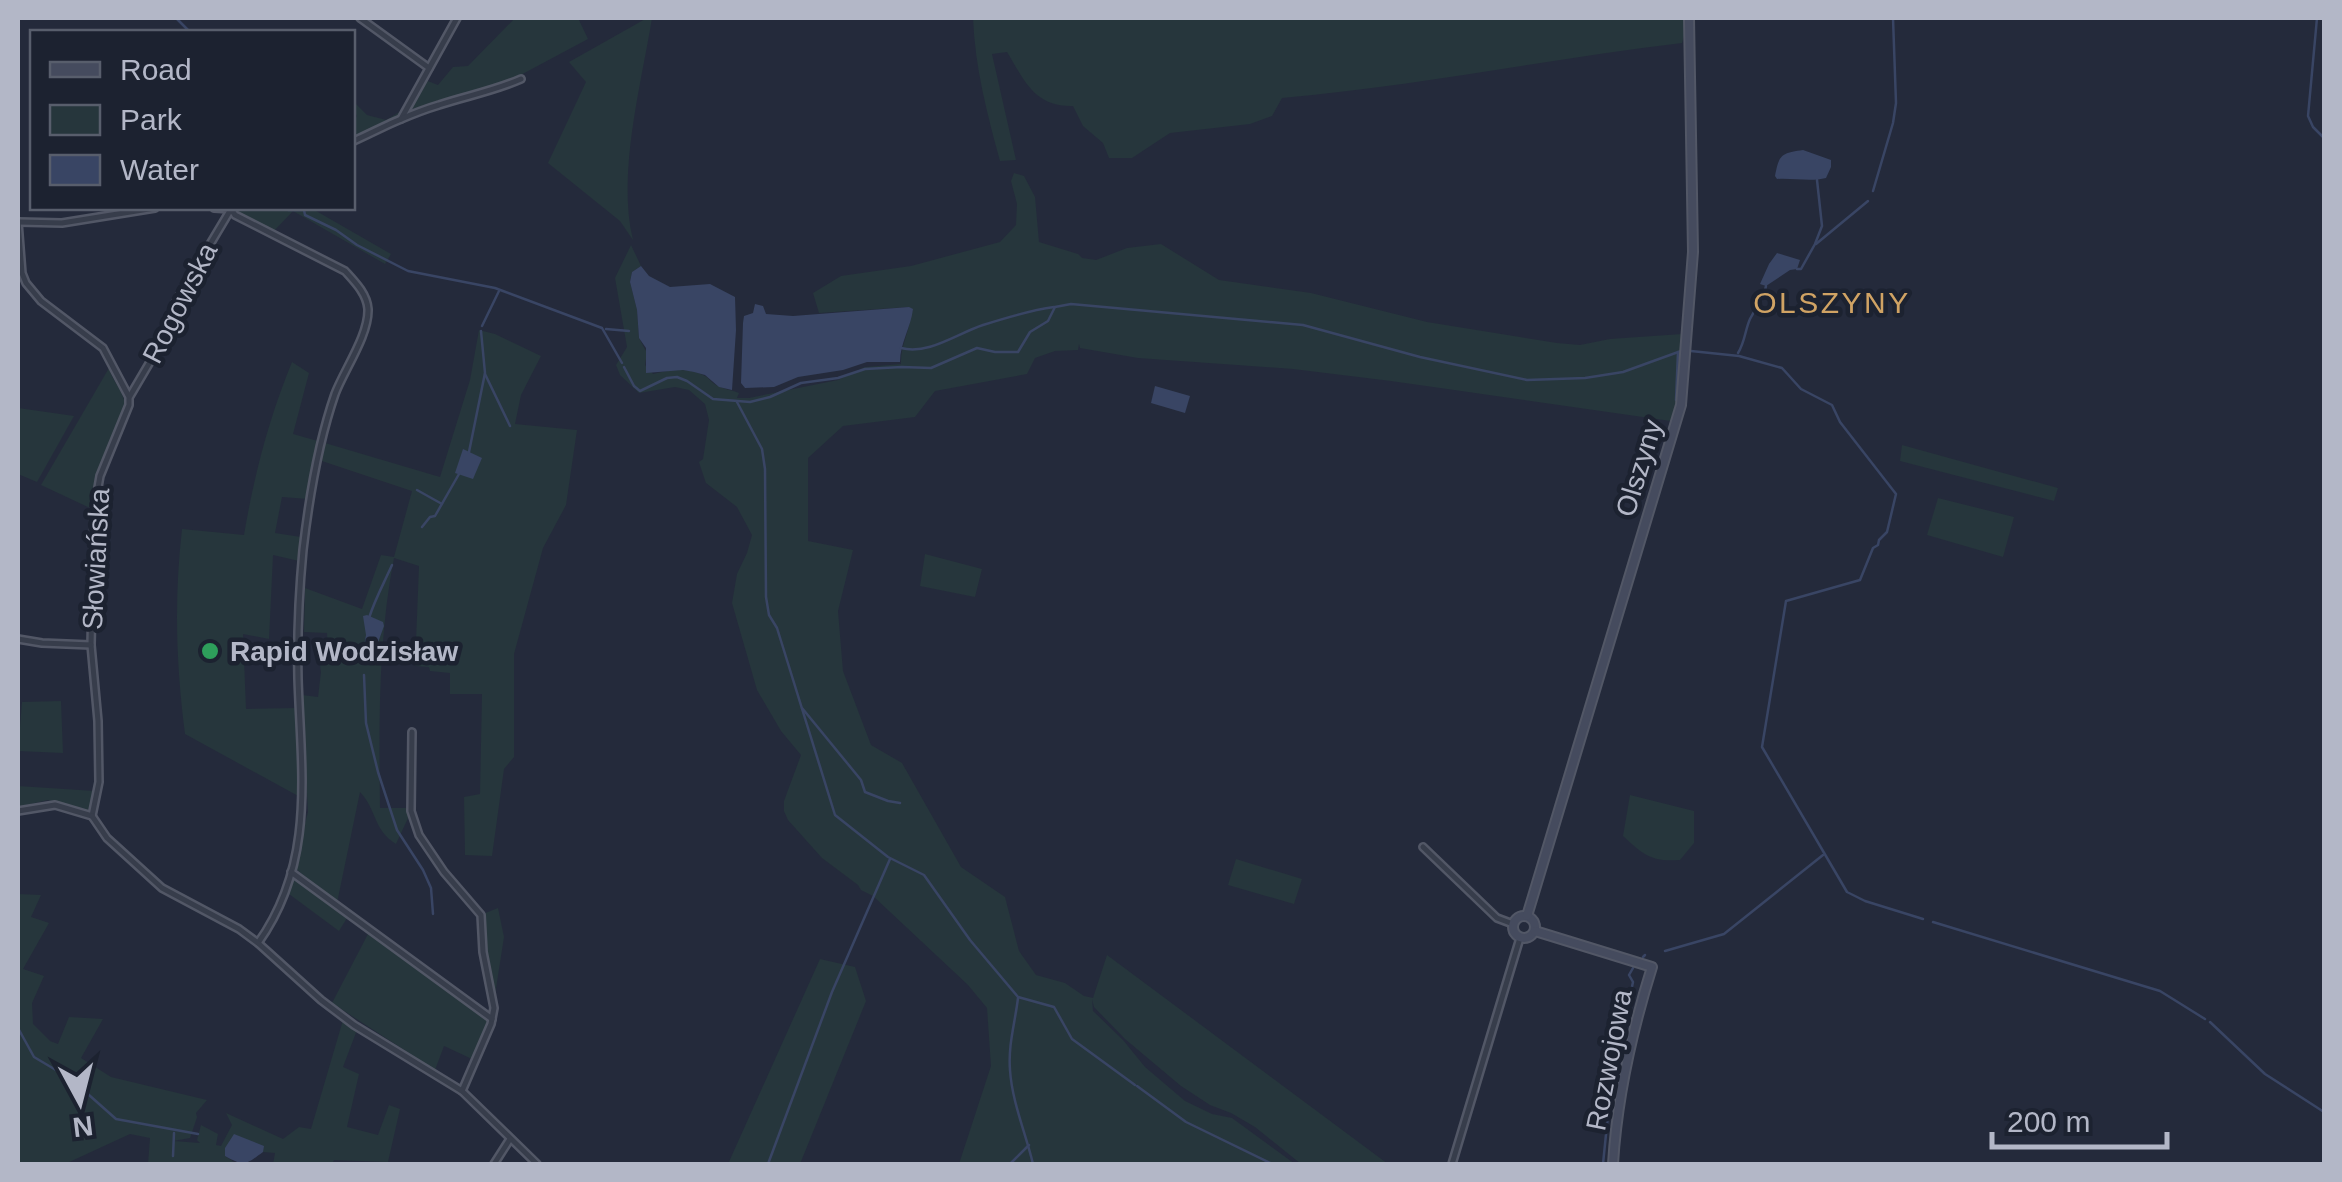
<svg xmlns="http://www.w3.org/2000/svg" width="2342" height="1182" viewBox="0 0 2342 1182" font-family="Helvetica,sans-serif">
<style>
.green{fill:#26363c}
.water{fill:#394564}
.lines{fill:none;stroke-linecap:round;stroke-linejoin:round}
.stream{stroke:#394564;stroke-width:2.5}
.street-casing{stroke:#525766;stroke-width:10}
.secondary-casing{stroke:#525766;stroke-width:12}
.street{stroke:#373d4b;stroke-width:5}
.secondary{stroke:#454b5e;stroke-width:8}
.leisure-dot{fill:#2e9e5b;stroke:#1c2230;stroke-width:4}
.labels{text-anchor:middle;dominant-baseline:central;stroke-width:9;stroke-linejoin:round;paint-order:stroke}
.street-label{font-size:28px;fill:#b3b7c7;stroke:#1c2230}
.poi-label{font-size:28px;font-weight:bold;fill:#b3b7c7;stroke:#1c2230;text-anchor:start}
.neighbourhood-label{font-size:30px;letter-spacing:2.5px;fill:#d0a364;stroke:#1c2230}
</style>
<rect width="100%" height="100%" fill="#242a3b"/>
<g class="green">
<path d="M515 18H578L588 39 504 84 409 110 425 80 438 85 453 67 468 66Z"/>
<path d="M647 18H652C641 86 617 173 633 240L620 221 548 163 586 82 569 62Z"/>
<path d="M973 18H1683L1686 29 1682 43C1548 59 1416 86 1282 98L1272 116 1250 124 1170 133 1132 158H1109L1103 143 1083 126 1073 106C1035 107 1025 82 1007 52L992 54 1016 160 1000 161C987 113 975 68 973 18Z"/>
<path d="M352 100 367 115 386 120 401 111 395 118 353 137V122L357 116 353 110Z"/>
<path d="M1014 173 1024 176 1035 197 1039 242 1078 254 1082 258 1096 260 1127 248 1161 244 1219 280 1311 293 1427 322 1557 343 1580 345 1610 339 1682 334 1677 399 1671 421 1391 381 1293 369 1138 358 1080 348 1079 344 1078 350 1055 351 1035 358 1027 374 935 391 915 417 843 426 808 458V541L853 550 838 611 843 671 871 745 902 763 961 867 1005 897 1019 951 1036 975 1065 983 1084 996 1093 998 1107 955 1388 1164H1301L1255 1127 1231 1113 1210 1105 1181 1086 1125 1039 1094 1007 1092 999 1093 1011 1123 1040 1145 1067 1185 1101 1212 1114 1232 1118 1295 1164H959L991 1066 987 1008 968 985 873 896 861 890 858 885 822 858 788 820 784 811V801L801 755 781 731 757 690 732 603 737 574 747 553 752 535 737 507 706 483 699 462 703 459 709 420 705 404 689 390 675 387 639 393 620 375 616 365 627 347 615 278 631 245 641 266 632 272 630 282 637 310 639 338 647 353 645 365 653 374C668 370 688 367 703 375 710 378 709 381 716 385 723 389 732 390 739 393L737 398H749L838 380 865 367 901 364C900 342 914 327 909 307L819 313 813 293 841 276 911 266 1000 242 1016 225 1017 204 1011 181Z"/>
<path d="M240 208H311L391 254 385 264 293 211 273 232 237 213 235 210Z"/>
<path d="M479 330 495 334 541 356 521 395 515 424 577 430 566 505 543 548 514 654V757L504 769 492 856 465 855 464 797 480 794 482 694H450V673L430 671 429 667 415 666 419 566 394 558C378 640 379 725 380 808H410L409 816 396 844C373 830 377 810 360 792L337 903 296 869 294 866 308 812 302 695 318 697 321 672 318 651 328 650 327 633 304 632 305 588 362 609 381 555 394 557 412 491 322 461 325 443 440 477 470 380Z"/>
<path d="M292 362 309 373 293 434 321 442 311 478 308 499 282 497 275 533 301 537 299 561 273 555 269 639 243 634 246 709 297 708 300 797 185 734C176 663 174 600 182 529L244 535C254 475 269 418 292 362Z"/>
<path d="M109 368C112 381 124 391 125 405L96 475 90 508 41 485Z"/>
<path d="M18 408 74 416 37 482 18 474Z"/>
<path d="M1902 445 2058 488 2054 501 1900 461Z"/>
<path d="M1938 498 2014 517 2003 557 1927 535Z"/>
<path d="M925 554 982 569 975 597 920 586Z"/>
<path d="M61 701 63 753 18 751 22 702Z"/>
<path d="M18 786 95 791 91 813 48 800 18 807Z"/>
<path d="M1630 795 1694 811V843L1680 860C1651 862 1644 855 1623 836Z"/>
<path d="M1236 859 1302 879 1294 904 1228 885Z"/>
<path d="M296 877 347 918 339 931 289 894 292 878Z"/>
<path d="M18 894 41 895 31 917 49 923 23 969 44 976 32 1003 33 1024 50 1041 58 1044 69 1017 103 1019 81 1058 111 1077 207 1100 196 1113 197 1117 190 1138 173 1141 200 1143 197 1140 201 1125 218 1134 216 1145 221 1146 232 1125 226 1113 283 1139 299 1127 311 1129 343 1020 357 1030 343 1067 359 1074 347 1127 378 1135 389 1105 400 1109 388 1162 334 1160 332 1164H273L275 1153 263 1152V1146L225 1156 234 1162 233 1164H148L150 1138 130 1134 65 1164H18V1106L20 1100 18 1095Z"/>
<path d="M498 908 504 937 494 1001 486 957 483 914Z"/>
<path d="M368 934 488 1021 472 1059 444 1046 435 1070 332 1003Z"/>
<path d="M820 959 855 967 866 1001 800 1164H728Z"/>
</g>
<g class="water">
<path d="M1803 150 1831 160V167L1826 178C1811 182 1794 178 1777 179L1775 176C1779 155 1781 153 1803 150Z"/>
<path d="M1777 253 1800 260 1797 269 1790 270 1766 286 1760 284 1769 264Z"/>
<path d="M641 266 649 276 670 287 710 284 735 297 736 330 732 390 719 387 705 375 694 372 683 370 646 373V348L639 338 637 310 630 282 632 272Z"/>
<path d="M755 304 763 306 766 314 793 316 909 307 913 309C911 327 900 343 900 362H867L843 370 798 377 774 387 745 388 741 383 743 323 744 316 753 313Z"/>
<path d="M1155 386 1190 396 1185 413 1151 403Z"/>
<path d="M463 449 482 458 473 479 455 473Z"/>
<path d="M367 615 383 622 384 626 376 648 373 649 364 646 366 635 363 616Z"/>
<path d="M234 1134 264 1146 263 1152C245 1165 245 1167 225 1156V1148Z"/>
</g>
<g class="lines">
<g class="stream">
<path d="M176 18 190 32"/>
<path d="M2317 18 2308 116 2313 127 2324 138"/>
<path d="M1873 191 1893 123 1896 103 1893 18"/>
<path d="M287 208 288 210H304L305 215 336 230 357 245 408 271 495 288 602 328 622 363"/>
<path d="M1816 244 1868 201"/>
<path d="M1797 269H1801L1815 244 1822 226 1817 180"/>
<path d="M482 326 499 291"/>
<path d="M606 329 629 331"/>
<path d="M901 348C929 355 956 334 983 325 1005 318 1032 310 1054 307"/>
<path d="M1691 351 1739 356 1782 368 1801 389 1832 405 1840 422 1896 494 1887 532 1879 540 1878 545 1873 548 1860 580 1786 601 1762 747 1847 892 1865 901 1923 919"/>
<path d="M1738 353C1745 342 1745 330 1750 319 1758 303 1762 305 1766 286"/>
<path d="M624 367 634 386 640 391 667 378 677 377 687 381 713 399 750 402 770 397 801 383 838 378 865 369 902 367 931 368 977 348 995 352H1018L1030 332 1048 321 1055 307 1071 304 1303 325 1420 357 1527 380 1585 378 1623 372 1681 351"/>
<path d="M485 374 510 426"/>
<path d="M1676 400 1678 352"/>
<path d="M737 402 762 449 765 469 766 597 769 615 777 628 835 815 888 857 924 875 970 940 1018 997 1054 1007 1072 1039 1135 1085"/>
<path d="M1666 439 1676 409"/>
<path d="M469 452 485 373 481 331"/>
<path d="M417 490 442 504"/>
<path d="M422 527 430 517 435 516 459 474"/>
<path d="M369 618C375 599 384 583 392 565"/>
<path d="M364 675 366 723 378 772 397 830 423 870 431 888 433 914"/>
<path d="M802 708 861 780 865 792 888 801 900 803"/>
<path d="M1933 922 2160 991 2205 1019"/>
<path d="M1665 951 1724 934 1823 855"/>
<path d="M1643 957 1645 955"/>
<path d="M1018 998C1015 1023 1008 1045 1010 1070 1012 1102 1026 1134 1033 1164"/>
<path d="M2210 1022 2265 1074 2324 1112"/>
<path d="M18 1028 34 1057 71 1079 116 1119 198 1134"/>
<path d="M1137 1086 1186 1122 1272 1164"/>
<path d="M173 1156 174 1133"/>
<path d="M768 1164 832 992 890 859"/>
<path d="M1010 1164 1029 1145"/>
<path d="M1603 1164 1611 1085 1633 982 1629 975 1633 968"/>
</g>
<defs>
<g id="street">
<path d="M360 18 429 68"/>
<path d="M401 119 457 18"/>
<path d="M352 142C381 128 409 114 439 105 466 96 494 91 521 79"/>
<path d="M214 208 231 209 235 215 345 271C355 282 367 294 368 309 369 335 344 370 335 394 318 443 309 498 303 550 299 592 297 636 298 679 301 771 316 862 258 943"/>
<path d="M18 222 22 273 26 283 41 301 103 348 129 397V405L100 476 94 510 91 645 98 721 99 782 92 816"/>
<path d="M19 222 62 223 155 208"/>
<path d="M130 396 167 333 175 303 231 209"/>
<path d="M18 639 42 643 91 645"/>
<path d="M412 732 411 811 419 835 444 872 481 915 483 952 494 1008 491 1024 462 1091"/>
<path d="M18 811 55 805 92 816"/>
<path d="M92 816 107 838 162 888 239 929 258 943 321 1000 354 1025 462 1091 537 1164"/>
<path d="M1423 847 1497 918 1513 924"/>
<path d="M291 872 492 1019"/>
<path d="M494 1164 510 1139"/>
<path d="M1452 1164 1520 938"/>
</g>
<g id="secondary">
<circle cx="1524" cy="927" r="11"/>
<path d="M1527 916 1681 405 1693 252 1689 18"/>
<path d="M1535 931 1652 967C1632 1031 1617 1097 1613 1164"/>
</g>
</defs>
<use href="#street" class="street-casing"/>
<use href="#secondary" class="secondary-casing"/>
<use href="#street" class="street"/>
<use href="#secondary" class="secondary"/>
</g>
<circle class="leisure-dot" cx="210" cy="651" r="10"/>
<g class="labels">
<g class="street-label">
<text transform="translate(180 303) rotate(-63)">Rogowska</text>
<text transform="translate(1639 468) rotate(-73)">Olszyny</text>
<text transform="translate(96 559) rotate(-87)">Słowiańska</text>
<text transform="translate(1609 1060) rotate(-79)">Rozwojowa</text>
</g>
<g class="poi-label">
<text x="230" y="651">Rapid Wodzisław</text>
</g>
<g class="neighbourhood-label">
<text x="1832" y="302">OLSZYNY</text>
</g>
</g>
<rect width="2342" height="1182" fill="none" stroke="#b3b7c7" stroke-width="40"/>
<rect x="30" y="30" width="325" height="180" fill="#1c2230" stroke="#585e6c" stroke-width="2.5"/>
<rect x="50" y="62" width="50" height="15" fill="#454b5e" stroke="#585e6c" stroke-width="2.5"/>
<text x="120" y="80" font-size="30" fill="#b3b7c7">Road</text>
<rect x="50" y="105" width="50" height="30" fill="#26363c" stroke="#585e6c" stroke-width="2.5"/>
<text x="120" y="130" font-size="30" fill="#b3b7c7">Park</text>
<rect x="50" y="155" width="50" height="30" fill="#394564" stroke="#585e6c" stroke-width="2.5"/>
<text x="120" y="180" font-size="30" fill="#b3b7c7">Water</text>
<g transform="translate(80 1102) rotate(173)" stroke="#1c2230" stroke-width="8" paint-order="stroke">
<path d="M0-8L18 38L0 25L-18 38Z" fill="#b3b7c7"/>
<text y="-15" font-size="28" font-weight="bold" text-anchor="middle" fill="#b3b7c7">N</text>
</g>
<path d="M1992 1132v15h175v-15" fill="none" stroke="#b3b7c7" stroke-width="5"/>
<text x="2007" y="1132" font-size="30" fill="#b3b7c7" stroke="#1c2230" stroke-width="8" paint-order="stroke">200 m</text>
</svg>
